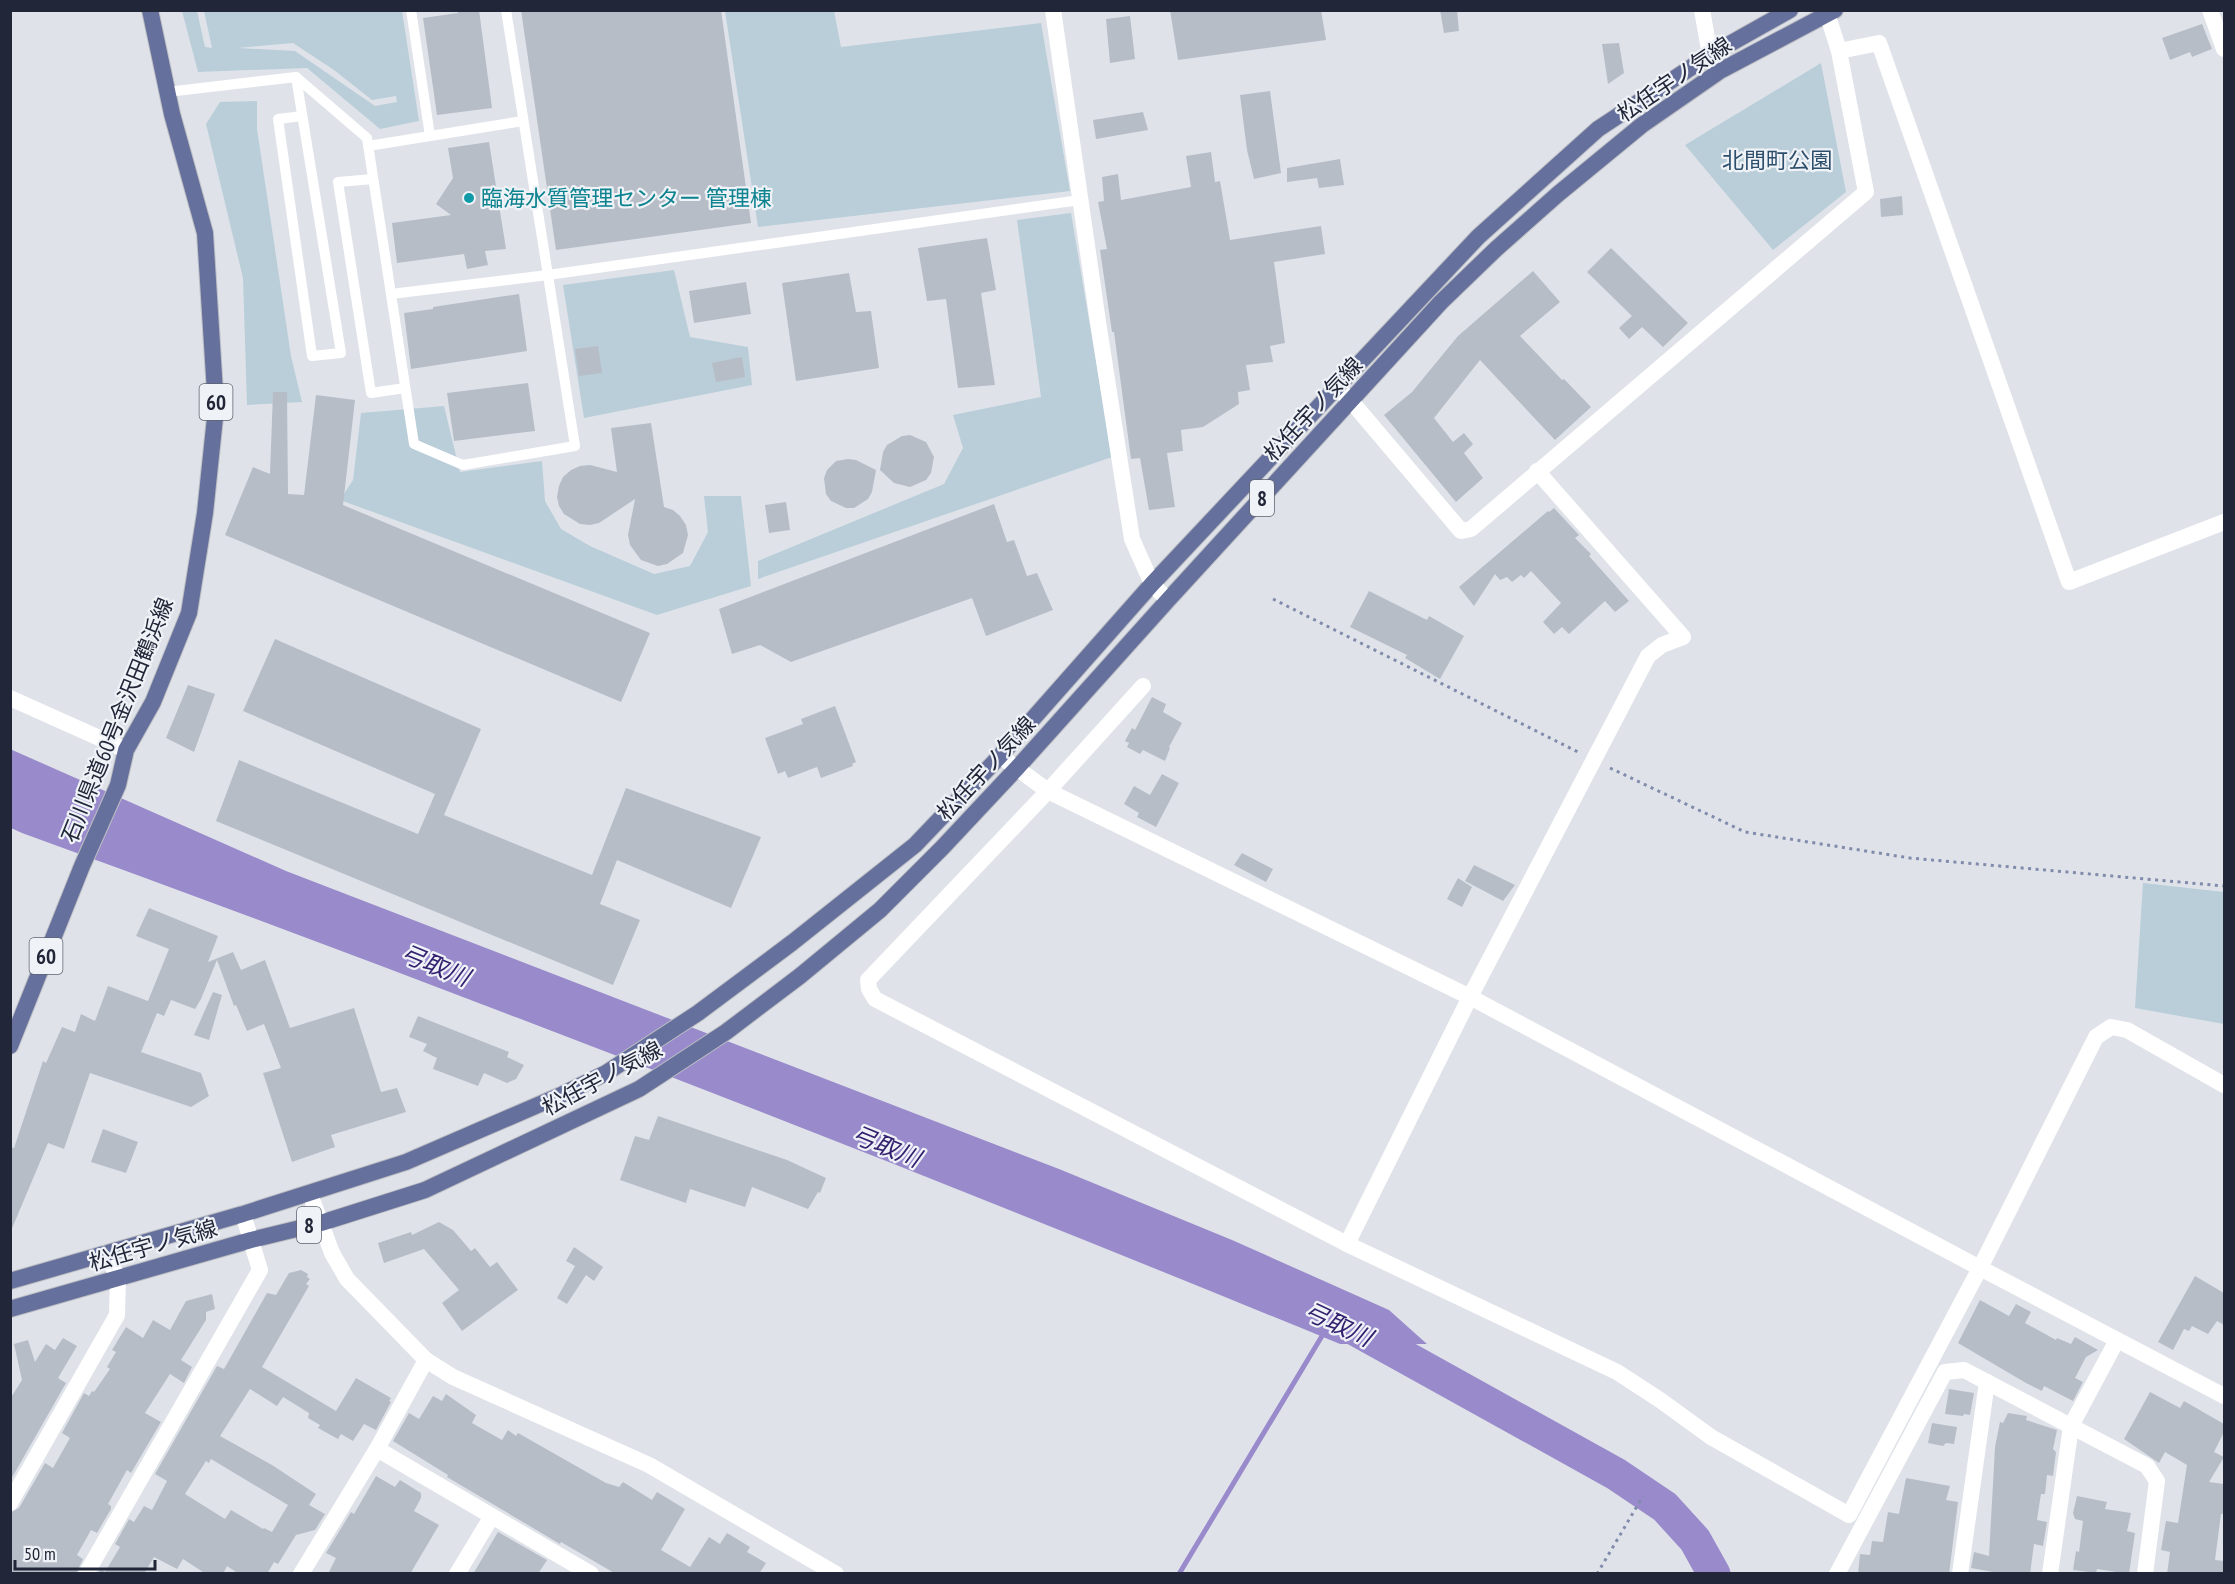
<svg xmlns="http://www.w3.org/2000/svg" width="2235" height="1584" viewBox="0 0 2235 1584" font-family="'PT Sans Narrow','Noto Sans JP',sans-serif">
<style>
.green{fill:#b9ced9;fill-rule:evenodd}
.water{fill:#998acb}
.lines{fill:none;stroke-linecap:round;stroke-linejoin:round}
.stream{stroke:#998acb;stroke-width:5}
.river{stroke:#998acb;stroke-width:33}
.building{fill:#b7bdc7;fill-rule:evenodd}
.primary-casing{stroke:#bcbec3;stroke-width:18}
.path{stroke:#818bab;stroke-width:3;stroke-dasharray:3 4.5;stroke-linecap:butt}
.service{stroke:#fff;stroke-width:10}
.minor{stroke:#fff;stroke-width:16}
.tertiary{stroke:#fff;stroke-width:16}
.primary{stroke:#66709c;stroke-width:16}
.culture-dot{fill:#0f9aa8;stroke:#eff2f6;stroke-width:2}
.labels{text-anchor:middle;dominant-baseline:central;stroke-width:4.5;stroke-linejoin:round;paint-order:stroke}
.shield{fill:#eff2f6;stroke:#5f6371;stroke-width:1.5}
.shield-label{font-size:21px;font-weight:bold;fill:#212638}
.street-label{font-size:22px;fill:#212638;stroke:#eff2f6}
.park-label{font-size:22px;fill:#2e4f6c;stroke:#eff2f6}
.culture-label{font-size:22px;fill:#0d838f;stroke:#eff2f6;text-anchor:start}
.water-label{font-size:24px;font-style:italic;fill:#33206f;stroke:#eff2f6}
</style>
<rect width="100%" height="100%" fill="#dfe3e9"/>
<g class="green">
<path d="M182 11H197L205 47 212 48 204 11H402L419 121 380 129 307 68 198 72ZM293 43 334 70 372 100 396 96 397 102 375 106 295 51 238 48Z"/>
<path d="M725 11H834L841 47 1041 23 1070 191 758 227Z"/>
<path d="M1821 63 1846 192 1773 250 1685 145Z"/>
<path d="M257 101V129L291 356 302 402 247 405 243 278 206 124 220 102Z"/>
<path d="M1071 213 1112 457 758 579V561L944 484 963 448 953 415 1041 397 1017 220Z"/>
<path d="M674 270 690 337 748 347 752 385 584 418 563 285Z"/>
<path d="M444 406 460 472 542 461 545 501 561 529 590 546 654 574 690 566 708 532 704 496H741L751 586 657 615 340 500 353 480 361 413Z"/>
<path d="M2143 883 2224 892V1024L2135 1008Z"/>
</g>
<path class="water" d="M10 749 286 871 1059 1169 1232 1240 1389 1310 1427 1344H1340C904 1165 465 994 22 833L11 828Z"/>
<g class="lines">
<path class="stream" d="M1179 1574 1325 1331"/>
<path class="river" d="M1342 1322 1616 1474 1665 1507 1695 1540 1714 1574"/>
</g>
<g class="building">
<path d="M458 10H479L492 108 437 115 423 18 458 13Z"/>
<path d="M521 10H721L751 223 556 250Z"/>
<path d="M1170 10H1321L1326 40 1178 60Z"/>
<path d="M1440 10H1457L1459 31 1444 33Z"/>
<path d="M1130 16 1135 59 1110 63 1106 19Z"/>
<path d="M2202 24 2212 49 2192 57 2190 52 2170 60 2162 38Z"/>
<path d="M1619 43 1624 73 1608 84 1602 44Z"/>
<path d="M1270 91 1281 173 1254 179 1247 150 1240 95Z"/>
<path d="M1143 112 1148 130 1096 139 1093 120Z"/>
<path d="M489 142 506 249 485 251 488 265 467 269 464 254 397 263 392 223 451 215 436 204 453 178 448 148Z"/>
<path d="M1211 152 1215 182 1220 181 1230 240 1321 226 1325 254 1274 262 1285 343 1270 346 1273 362 1246 365 1250 390 1238 392 1239 404 1203 427 1181 430 1183 451 1167 453 1175 507 1149 510 1140 458 1131 459 1114 332H1112L1100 250 1107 249 1098 202 1104 201 1102 177 1118 174 1121 200 1191 187 1186 156Z"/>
<path d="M1340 159 1344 185 1319 188 1317 178 1287 182V168Z"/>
<path d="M1902 196 1903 215 1881 217 1880 199Z"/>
<path d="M987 238 996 290 981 293 995 385 958 388 946 299 927 301 918 248Z"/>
<path d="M1611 248 1688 323 1663 347 1642 327 1629 339 1619 328 1632 316 1587 272Z"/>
<path d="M1533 271 1560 302 1520 336 1562 380 1564 379 1591 407 1555 440 1480 360 1434 418 1453 442 1464 433 1473 444 1464 453 1483 478 1456 502 1384 415 1412 392 1458 336Z"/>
<path d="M849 273 856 312 871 311 879 368 796 381 782 283Z"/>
<path d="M746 282 751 314 694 323 689 291Z"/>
<path d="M519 294 527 351 411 369 404 313 433 309V307Z"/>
<path d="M598 346 602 373 579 376 575 349Z"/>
<path d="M742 357 745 377 716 382 712 363Z"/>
<path d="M528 383 535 431 454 441 447 393Z"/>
<path d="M273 392H287L288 494 304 495 316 395 355 400 343 505 650 633 621 702 225 535 253 467 270 474Z"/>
<path d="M651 423 664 507 673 510 680 516 686 525 688 535 683 553 667 564 658 566 641 560 630 545 628 535 635 499 599 523 590 525 580 524 564 514 559 506 557 497 559 486 563 477 571 470 580 466 590 465 617 472 611 428Z"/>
<path d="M910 435 926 442 934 457 931 473 926 480 910 487 894 483 880 470 883 452 887 445 902 436Z"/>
<path d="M848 459 856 460 876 470 872 492 868 499 854 508H846L831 501 826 494 824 478 827 470 836 461Z"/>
<path d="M786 502 790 530 769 533 765 505Z"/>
<path d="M994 504 1007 542 1014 540 1027 576 1037 573 1053 610 986 636 972 598 791 662 760 645 732 654 719 609Z"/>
<path d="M1554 508 1579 535 1575 538 1591 554 1589 556 1629 601 1615 612 1605 601 1569 634 1562 627 1554 634 1543 622 1561 603 1531 571 1524 578 1521 575 1512 582 1507 577 1500 580 1495 574 1474 606 1459 587 1548 511 1549 512Z"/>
<path d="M1369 591 1427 620 1429 616 1464 636 1440 679 1405 658 1407 655 1350 627Z"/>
<path d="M275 639 481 729 444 815 592 875 626 788 761 837 731 908 617 860 600 904 640 920 613 985 216 821 239 760 418 834 435 794 243 711Z"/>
<path d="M188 685 215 694 194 752 166 738Z"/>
<path d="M1152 697 1166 704 1163 712 1182 723 1169 747 1170 748 1165 761 1143 750 1140 754 1127 747 1129 743 1125 741 1132 728 1135 730Z"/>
<path d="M835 706 856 762 852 764 853 766 821 778 817 767 788 778 785 771 778 774 765 738 803 724 801 719Z"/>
<path d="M1162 774 1179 783 1156 827 1137 817 1139 813 1124 804 1134 786 1150 795Z"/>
<path d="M1242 853 1273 869 1266 882 1234 865Z"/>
<path d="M1474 865 1515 885 1503 901 1465 881Z"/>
<path d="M1458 878 1472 887 1462 907 1447 899Z"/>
<path d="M149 908 218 936 208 962 233 952 241 970 265 960 290 1028 354 1008 381 1092 397 1088 406 1112 331 1135 335 1147 292 1162 263 1073 281 1068 264 1024 247 1031 236 1005 234 1006 217 960 201 999 195 1009 171 1000 164 1016 157 1013 141 1052 201 1073 209 1096 191 1107 90 1073 64 1149 48 1143 10 1233V1147L14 1148 43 1061 46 1063 62 1027 75 1032 81 1014 95 1021 108 986 148 1001 169 949 136 936Z"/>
<path d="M213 992 222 995 209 1040 194 1035Z"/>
<path d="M418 1016 509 1052 507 1057 524 1065 516 1079 507 1083 484 1073 478 1086 433 1069 437 1058 423 1051 427 1044 409 1037Z"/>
<path d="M658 1116 787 1160 826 1178 820 1193 818 1192 808 1209 752 1187 745 1207 690 1189 686 1203 620 1180 635 1136 649 1140Z"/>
<path d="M103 1129 138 1142 126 1173 91 1162Z"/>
<path d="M439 1222 453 1230 471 1251 475 1248 490 1267 497 1262 518 1290 462 1331 442 1303 459 1290 424 1249 384 1263 378 1243 411 1232 412 1235Z"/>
<path d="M574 1247 603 1267 594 1281 586 1275 567 1304 557 1298 575 1266 566 1261Z"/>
<path d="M301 1270 308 1274 307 1277 310 1279 306 1284 309 1286 262 1367 336 1411 356 1378 391 1398 389 1401 391 1402 376 1430 364 1424 353 1441 341 1434 338 1439 318 1428 320 1425 308 1418 309 1413 283 1397 277 1406 250 1389 220 1436 272 1465 316 1494 309 1505 325 1514 315 1530 296 1535 278 1564 274 1562 267 1574H239L227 1566 223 1574H206L183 1559 177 1569 154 1557 144 1574H98L101 1569 105 1572 120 1547 115 1544 129 1519 134 1522 144 1506 152 1510 167 1481 155 1474 217 1366 224 1369 267 1293 276 1295 289 1273ZM211 1459 288 1505 272 1532 264 1528 263 1529 231 1510 225 1519 185 1494 206 1461 209 1463Z"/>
<path d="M2195 1276 2224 1293V1325L2217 1321 2208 1334 2192 1326 2189 1331 2184 1329 2173 1350 2158 1342Z"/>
<path d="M212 1294 215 1309 206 1312V1320L181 1360 192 1367 184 1383 170 1374 145 1413 161 1422 131 1473 127 1470 108 1504 111 1506V1509L97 1533 91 1530 77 1555 83 1559 76 1574H10V1513L19 1508 45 1463 53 1468 70 1438 62 1433 84 1393 89 1396 92 1391 94 1392 110 1369 107 1367 116 1352 112 1350 126 1327 143 1338 153 1320 170 1330 186 1301Z"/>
<path d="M1980 1300 2009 1316 2016 1304 2031 1312 2025 1323 2056 1340 2057 1338 2071 1344 2075 1337 2098 1350 2086 1357 2075 1378 2083 1382 2073 1401 2044 1386 2042 1391 2026 1383 1958 1343Z"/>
<path d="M63 1338 77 1346 58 1378 66 1383 10 1481V1399L22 1380 14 1344 28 1340 35 1362 46 1344 55 1350Z"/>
<path d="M1949 1389 1974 1393 1970 1415 1964 1414 1963 1416 1945 1414Z"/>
<path d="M2150 1392 2180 1408 2184 1401 2224 1424V1432L2214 1452 2224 1457 2209 1482 2224 1484V1514H2221L2215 1560 2224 1561V1574H2167L2170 1552 2161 1550 2166 1521 2178 1523 2187 1465 2165 1452 2159 1463 2124 1439Z"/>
<path d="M446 1394 476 1415 472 1423 502 1440 508 1430 516 1436 518 1433 606 1483 619 1487 623 1482 652 1500 657 1492 685 1509 661 1550 690 1567 709 1537 720 1544 727 1533 750 1547 747 1552 766 1563 759 1574H616L561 1542 560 1544 452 1480 447 1477 448 1475 393 1441 409 1413 419 1419 433 1396 442 1401Z"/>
<path d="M2008 1413 2027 1416 2026 1420 2057 1430 2053 1449 2056 1452 2053 1476 2047 1475 2045 1494H2041L2037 1520 2047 1522 2043 1546 2034 1544 2030 1574H2004L1971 1568 1974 1552 1989 1556 1995 1447 2000 1422 2003 1423Z"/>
<path d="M1932 1423 1957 1427 1954 1444 1946 1443 1943 1446 1928 1443Z"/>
<path d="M376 1476 395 1487 400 1480 421 1493V1498L414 1511 439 1525 410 1574H328L336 1558 326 1553 351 1512 354 1514Z"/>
<path d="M1906 1478 1950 1486 1946 1500 1958 1502 1949 1574H1858L1860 1554 1870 1555 1872 1541 1883 1542 1888 1512 1899 1514Z"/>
<path d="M2077 1496 2107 1502 2105 1509 2131 1513 2127 1531 2135 1533 2129 1574 2097 1569 2096 1573 2073 1570 2076 1551 2079 1552 2083 1521 2075 1519 2073 1513Z"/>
<path d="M498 1532 547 1560 538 1574H473Z"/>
</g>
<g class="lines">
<defs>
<g id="primary">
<path d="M10 1046 82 866 118 785 126 750 153 702 189 613 205 513 216 408 205 233 172 114 150 10"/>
<path d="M10 1281 243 1214 406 1162 561 1095 606 1073 698 1013 793 942 915 845 1000 756 1152 584 1478 237 1598 129 1710 55 1790 10"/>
<path d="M10 1309 251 1240 321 1223 425 1190 639 1089 726 1032 800 976 880 910 942 848 1017 768 1168 600 1441 302 1496 249 1558 194 1642 125 1720 71 1835 10"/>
</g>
</defs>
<use href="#primary" class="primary-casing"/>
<g class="path">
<path d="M1273 599 1580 753"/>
<path d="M1610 768 1745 832 1910 858 2224 886"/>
<path d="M1597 1574 1643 1496"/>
</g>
<g class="service">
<path d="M296 77 341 353 312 356 278 119 302 116"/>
<path d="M167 92 296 77 367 138 414 444 463 465 575 446 506 10"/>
<path d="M430 136 523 121"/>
<path d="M368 146 430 136 411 10"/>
<path d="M373 179 338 182 371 393 405 388"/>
<path d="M391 294 548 275 1080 200"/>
</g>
<g class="minor">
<path d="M1053 10 1098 322 1132 539 1152 584 1168 600"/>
<path d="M1702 10 1710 55 1720 71"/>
<path d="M2210 10 2224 49"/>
<path d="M1839 51 1879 43 2069 582 2224 522"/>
<path d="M1336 387 1351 401 1461 531 1471 529 1866 192 1839 51 1826 10"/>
<path d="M1143 686 1048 791 868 980 869 989 875 999 1347 1244 1617 1372 1660 1400 1711 1437 1849 1515 1980 1268 2096 1037 2111 1027 2127 1030 2224 1085"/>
<path d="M1000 756 1048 791 1470 997 1980 1268 2224 1396"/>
<path d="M310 1194 332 1253 347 1279 426 1360 453 1377 649 1465 836 1574"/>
<path d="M1347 1244 1470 997 1648 656 1662 645 1683 637 1537 471"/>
<path d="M377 1449 591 1574"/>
<path d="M10 1503 117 1315 118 1278 106 1253"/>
<path d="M86 1574 260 1270 243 1214"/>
<path d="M301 1574 377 1449 426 1360"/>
<path d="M457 1574 492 1516"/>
<path d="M1837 1574 1945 1372 1964 1370 2147 1466 2157 1481 2145 1574"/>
<path d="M1960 1574 1987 1382"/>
<path d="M2050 1574 2071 1426 2117 1340"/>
</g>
<path class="tertiary" d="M10 698 126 750"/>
<use href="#primary" class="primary"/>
</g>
<circle class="culture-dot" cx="469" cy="198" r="6"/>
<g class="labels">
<g class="shield">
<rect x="199.5" y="384" width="33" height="36" rx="4.5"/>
<rect x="1250" y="480" width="24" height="36" rx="4.5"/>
<rect x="29.5" y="938" width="33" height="36" rx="4.5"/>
<rect x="297" y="1207" width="24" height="36" rx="4.5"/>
</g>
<g class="shield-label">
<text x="216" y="402">60</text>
<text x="1262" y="498">8</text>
<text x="46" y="956">60</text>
<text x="309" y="1225">8</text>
</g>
<g class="street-label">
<text transform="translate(1674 79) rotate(-34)">松任宇ノ気線</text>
<text transform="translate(1313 409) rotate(-47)">松任宇ノ気線</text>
<text transform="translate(117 720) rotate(-68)">石川県道60号金沢田鶴浜線</text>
<text transform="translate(986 768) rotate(-47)">松任宇ノ気線</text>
<text transform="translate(602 1078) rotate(-28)">松任宇ノ気線</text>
<text transform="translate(153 1245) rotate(-16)">松任宇ノ気線</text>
</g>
<g class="park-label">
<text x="1777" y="160">北間町公園</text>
</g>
<g class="culture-label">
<text x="481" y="198">臨海水質管理センター 管理棟</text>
</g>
<g class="water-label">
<text transform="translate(435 965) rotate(22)">弓取川</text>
<text transform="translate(886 1146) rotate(22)">弓取川</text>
<text transform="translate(1338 1324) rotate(25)">弓取川</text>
</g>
</g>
<rect width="2235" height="1584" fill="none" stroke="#212638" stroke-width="24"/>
<path d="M15 1560v9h140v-9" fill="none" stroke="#212638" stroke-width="3"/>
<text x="24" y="1560" font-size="18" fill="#212638" stroke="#eff2f6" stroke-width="4.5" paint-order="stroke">50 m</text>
</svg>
